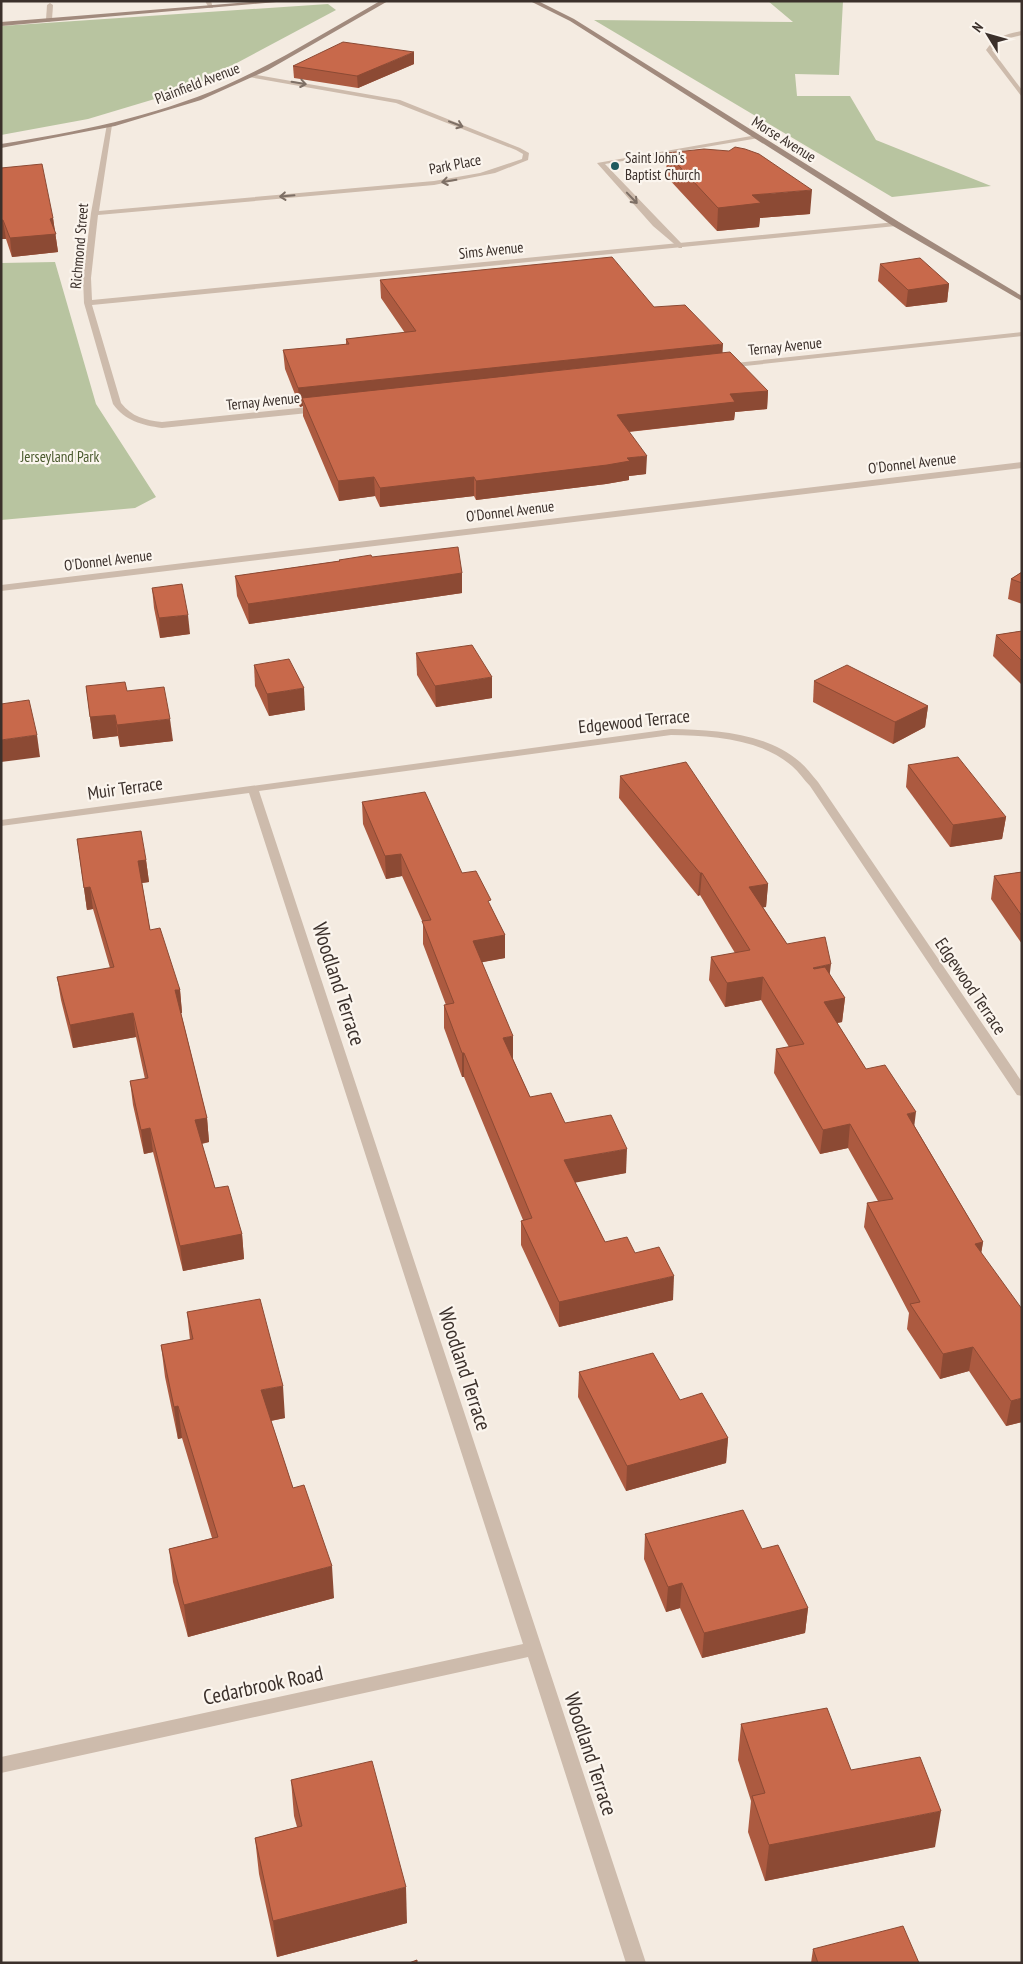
<svg xmlns="http://www.w3.org/2000/svg" width="1023" height="1964" viewBox="0 0 1023 1964" font-family="'PT Sans Narrow',sans-serif">
<style>
.green{fill:#b8c4a0}
.lines{fill:none;stroke-linecap:round;stroke-linejoin:round}
.lane{fill:#cdbbac;fill-rule:evenodd}
.street{fill:#cdbbac;fill-rule:evenodd}
.secondary{fill:#a18a7d;fill-rule:evenodd}
.wall{fill:#ac5a40}
.shaded-wall{fill:#8c4a34}
.building{fill:#c8694b;stroke:#8c4a34}
.oneway{stroke:#7d6f65}
.poi-dot{fill:#1f5a5e;stroke:#fbf5ee;stroke-width:2}
.labels{text-anchor:middle;dominant-baseline:central;stroke-width:4.5;stroke-linejoin:round;paint-order:stroke}
.far-street-label{font-size:15px;fill:#3b302b;stroke:#fbf5ee}
.far-poi-label{font-size:15px;fill:#3b302b;stroke:#fbf5ee;text-anchor:start}
.far-park-label{font-size:15px;fill:#4a5a2e;stroke:#fbf5ee}
.street-label{font-size:18px;fill:#3b302b;stroke:#fbf5ee}
.near-street-label{font-size:21px;fill:#3b302b;stroke:#fbf5ee}
</style>
<rect width="100%" height="100%" fill="#f4ebe1"/>
<g class="green">
<path d="M768 1H843L839 75 795 74 797 96H850L876 140 991 186 892 197 594 20 793 22Z"/>
<path d="M328 4 336 10 188 89 88 119 1 135V26Z"/>
<path d="M55 262 96 404 156 497 135 508 1 520V263Z"/>
</g>
<g class="lines">
<g class="lane">
<path d="M205 1H211L213 8H209Z"/>
<path d="M50 3 53 5 52 20 49 22 46 20 47 5Z"/>
<path d="M757 135 759 136V138L605 164 682 244V248H679L653 226 597 163Z"/>
</g>
<g class="street">
<path d="M1022 31V35L1005 39 992 50 1022 90V97L986 50C995 37 1007 34 1022 31Z"/>
<path d="M251 74 400 100 520 148 529 153 528 160 495 173 434 185 98 215 91 278 92 300 896 222 900 224 896 226 92 305 121 403C132 417 145 420 162 422L318 406 322 409 318 412 162 428C142 425 125 421 113 404L84 303 83 278 91 213 107 124 112 125 99 211 434 181 480 173 522 159 523 154 516 150 396 103 249 77Z"/>
<path d="M1022 332V336L726 368 722 366 726 364Z"/>
<path d="M1022 462V468L1 591V585Z"/>
<path d="M671 729C714 730 765 732 800 762 806 767 812 775 818 782L1022 1082V1096L1017 1095 810 786C804 780 799 772 792 766 759 738 712 736 671 735L259 791 646 1963H626L528 1657 1 1773V1757L523 1644 249 793 1 826V820Z"/>
</g>
<g class="secondary">
<path d="M261 1H288L1 26V22Z"/>
<path d="M380 1H388L268 70 201 100 115 126 1 148V144C77 132 153 117 224 86 278 62 329 30 380 1Z"/>
<path d="M530 1H538L574 19 899 222 1022 296V301L893 226 570 21Z"/>
</g>
</g>
<g class="wall">
<path d="M414 64 358 88 294 78 293 66Z"/>
<path d="M667 153 810 214 760 218 759 227 717 231 666 176Z"/>
<path d="M1 168 53 218 58 252 12 257 6 239H1Z"/>
<path d="M880 264 949 284 947 302 906 307 878 281Z"/>
<path d="M380 280 654 307 723 353 768 391 767 409 735 412 734 420 629 432 646 474 629 476V480L606 484 476 500 474 496 380 507 375 496 339 501 303 416V406L300 407 285 369 283 350 346 345V339L405 333 381 298Z"/>
<path d="M339 560 462 573V593L249 624 237 596 235 576 339 561Z"/>
<path d="M1022 572V604L1008 599 1011 579Z"/>
<path d="M152 588 190 634 160 638 154 608Z"/>
<path d="M1022 631V685L993 656 996 635Z"/>
<path d="M416 653 492 698 436 707 417 675Z"/>
<path d="M254 665 305 710 269 716 255 686Z"/>
<path d="M814 681 928 706 925 727 893 744 813 702Z"/>
<path d="M86 686 127 691 173 741 120 747 118 736 93 739Z"/>
<path d="M908 765 1006 817 1002 839 950 847 906 787Z"/>
<path d="M620 776 768 884 766 907H763L787 944 830 975 845 998 842 1022 837 1023 866 1069 914 1125 983 1242 981 1253 1022 1422 1006 1426 969 1371 940 1379 907 1329 909 1313 864 1227 867 1203 878 1201 848 1148 820 1154 774 1073 776 1049 789 1047 761 1000 725 1007 709 980 711 957 735 953 700 895 698 896 619 798Z"/>
<path d="M362 802 462 873 491 907 505 935V958L482 962 513 1059 530 1097 565 1123 626 1173 575 1182 605 1242 635 1253 673 1300 559 1327 521 1245V1221L523 1220 464 1077H462L444 1028V1005H446L423 944V923L402 876 386 879 363 824Z"/>
<path d="M77 839 146 860 149 882 142 883 150 930 180 990 182 1013H181L207 1118 209 1142 202 1144 215 1188 242 1234 244 1259 183 1271 153 1152 144 1154 133 1105 130 1081 145 1079 136 1037 73 1048 61 1000 57 977 110 968 93 909 87 910Z"/>
<path d="M1022 872V944L991 899 994 876Z"/>
<path d="M187 1312 285 1418 271 1421 293 1488 334 1598 188 1637 173 1582 169 1549 212 1538 182 1438 178 1439 165 1377 161 1345 190 1340Z"/>
<path d="M579 1372 680 1400 728 1438 726 1463 626 1491 578 1397Z"/>
<path d="M645 1534 762 1549 808 1608 805 1633 702 1658 680 1608 666 1612 644 1559Z"/>
<path d="M741 1724 851 1770 935 1847 765 1881 748 1832 751 1801 738 1760Z"/>
<path d="M291 1780 407 1923 277 1957 259 1874 255 1838 297 1827 294 1816Z"/>
<path d="M813 1949 919 1963H811Z"/>
</g>
<g class="shaded-wall">
<path d="M414 52V64L358 88 357 76Z"/>
<path d="M812 190 810 214 760 218 759 227 717 231 718 208 752 195Z"/>
<path d="M53 218 58 252 12 257 10 238 50 219Z"/>
<path d="M1 220H3L6 239H1Z"/>
<path d="M949 284 947 302 906 307 908 290Z"/>
<path d="M723 344 722 362 302 398 303 406 300 407 298 388Z"/>
<path d="M768 391 767 409 735 412 734 420 616 433 617 415 730 394Z"/>
<path d="M647 456 646 474 629 476V480L606 484 476 500V481L627 458Z"/>
<path d="M374 477 375 496 339 501 338 481Z"/>
<path d="M474 477V496L380 507V488Z"/>
<path d="M462 573V593L249 624 248 604Z"/>
<path d="M188 615 190 634 160 638 159 618Z"/>
<path d="M492 677V698L436 707 435 686Z"/>
<path d="M304 688 305 710 269 716 267 694Z"/>
<path d="M928 706 925 727 893 744 895 722Z"/>
<path d="M115 715 118 736 93 739 90 717Z"/>
<path d="M170 719 173 741 120 747 117 725Z"/>
<path d="M37 735 40 757 1 762V740Z"/>
<path d="M1006 817 1002 839 950 847 953 825Z"/>
<path d="M401 854 402 876 386 879 385 856Z"/>
<path d="M146 860 149 882 141 883 138 861Z"/>
<path d="M700 873H702L700 895 698 896Z"/>
<path d="M768 884 766 907 748 910 749 887Z"/>
<path d="M90 887 93 909 87 910 84 888Z"/>
<path d="M505 935V958L473 964V941Z"/>
<path d="M831 964 828 988 813 968Z"/>
<path d="M763 977 761 1000 725 1007 727 983Z"/>
<path d="M175 990H180L182 1013 177 1014Z"/>
<path d="M845 998 842 1022 822 1026 824 1002Z"/>
<path d="M133 1013 136 1037 73 1048 70 1025Z"/>
<path d="M513 1036V1060L503 1038Z"/>
<rect x="462" y="1053" width="2" height="24"/>
<path d="M916 1112 913 1136 907 1114Z"/>
<path d="M207 1118 209 1142 198 1144 195 1120Z"/>
<path d="M850 1124 848 1148 820 1154 823 1130Z"/>
<path d="M150 1128 153 1152 144 1154 141 1130Z"/>
<path d="M627 1149 626 1173 563 1185 564 1160Z"/>
<path d="M242 1234 244 1259 183 1271 180 1246Z"/>
<path d="M983 1242 979 1267 975 1244Z"/>
<path d="M674 1276 673 1300 559 1327V1302Z"/>
<path d="M973 1347 969 1371 940 1379 943 1354Z"/>
<path d="M283 1386 285 1418 264 1422 261 1390Z"/>
<path d="M1022 1398V1422L1006 1426 1011 1401Z"/>
<path d="M178 1406 182 1438 178 1439 174 1407Z"/>
<path d="M728 1438 726 1463 626 1491 627 1466Z"/>
<path d="M332 1566 334 1598 188 1637 184 1605Z"/>
<path d="M682 1583 680 1608 666 1612 668 1587Z"/>
<path d="M808 1608 805 1633 702 1658 704 1633Z"/>
<path d="M941 1811 935 1847 765 1881 769 1845Z"/>
<path d="M406 1887 407 1923 277 1957 273 1921Z"/>
</g>
<g class="building">
<path d="M343 42 414 52 357 76 293 66Z"/>
<path d="M735 147 745 149 759 154 812 190 752 195 761 203 718 208 667 153 704 149 729 151Z"/>
<path d="M42 164 53 218 50 219 56 234 10 238 3 220H1V168Z"/>
<path d="M612 257 654 307 685 305 723 344 298 388 283 350 349 344 346 339 416 331 380 280Z"/>
<path d="M920 258 949 284 908 290 880 264Z"/>
<path d="M730 352 768 391 730 394 735 402 617 415 647 456 627 458 630 461 607 465 476 481 474 477 380 488 374 477 338 481 302 398Z"/>
<path d="M458 547 462 573 248 604 235 576 340 561 339 560 371 555 372 557Z"/>
<path d="M1022 572V583L1011 579Z"/>
<path d="M182 584 188 615 159 618 152 588Z"/>
<path d="M1022 631V661L996 635Z"/>
<path d="M472 645 492 677 435 686 416 653Z"/>
<path d="M289 659 304 688 267 694 254 665Z"/>
<path d="M847 665 928 706 895 722 814 681Z"/>
<path d="M125 682 127 691 164 687 170 719 117 725 115 715 90 717 86 686Z"/>
<path d="M29 700 37 735 1 740V704Z"/>
<path d="M958 757 1006 817 953 825 908 765Z"/>
<path d="M686 762 768 884 749 887 787 944 825 937 831 964 813 968 814 969 825 967 845 998 824 1002 866 1069 885 1065 916 1112 907 1114 983 1242 975 1244 1022 1309V1398L1011 1401 973 1347 943 1354 910 1304 920 1302 867 1203 893 1199 850 1124 823 1130 776 1049 804 1044 763 977 727 983 711 957 750 950 702 873H700L620 776Z"/>
<path d="M425 792 462 873 476 871 491 900 488 901 505 935 473 941 513 1036 503 1038 530 1097 551 1093 565 1123 611 1115 627 1149 564 1160 605 1242 627 1237 635 1253 659 1247 674 1276 559 1302 521 1221 532 1218 464 1053H462L444 1005 454 1003 422 921 431 920 401 854 385 856 362 802Z"/>
<path d="M141 831 146 860 138 861 150 930 160 928 180 990H175L207 1118 195 1120 215 1188 228 1186 242 1234 180 1246 150 1128 141 1130 130 1081 148 1078 133 1013 70 1025 57 977 114 967 90 887 84 888 77 839Z"/>
<path d="M1022 872V916L994 876Z"/>
<path d="M260 1299 283 1386 261 1390 293 1488 304 1485 332 1566 184 1605 169 1549 218 1537 178 1406 174 1407 161 1345 193 1339 187 1312Z"/>
<path d="M653 1353 680 1400 702 1393 728 1438 627 1466 579 1372Z"/>
<path d="M743 1510 762 1549 778 1545 808 1608 704 1633 682 1583 668 1587 645 1534Z"/>
<path d="M827 1708 851 1770 920 1757 941 1811 769 1845 752 1796 765 1793 741 1724Z"/>
<path d="M372 1761 406 1887 273 1921 255 1838 302 1826 291 1780Z"/>
<path d="M903 1926 919 1963H818L813 1949Z"/>
<path d="M417 1960V1963H409Z"/>
</g>
<defs><path id="oneway-shaft" d="M-6 0H5M1.5-3L5.5 0L1.5 3" fill="none" stroke-width="1.6" stroke-linecap="round" stroke-linejoin="round" transform="scale(1.25)"/></defs>
<g class="oneway">
<use href="#oneway-shaft" transform="translate(299 83) rotate(9)"/>
<use href="#oneway-shaft" transform="translate(456 124) rotate(21)"/>
<use href="#oneway-shaft" transform="translate(449 181) rotate(171)"/>
<use href="#oneway-shaft" transform="translate(287 196) rotate(175)"/>
<use href="#oneway-shaft" transform="translate(632 198) rotate(46)"/>
</g>
<circle class="poi-dot" cx="615" cy="166" r="5"/>
<g class="labels">
<g class="far-street-label">
<text transform="translate(197 83) rotate(-21)">Plainfield Avenue</text>
<text transform="translate(784 139) rotate(32)">Morse Avenue</text>
<text transform="translate(455 164) rotate(-11)">Park Place</text>
<text transform="translate(79 246) rotate(-85)">Richmond Street</text>
<text transform="translate(491 250) rotate(-6)">Sims Avenue</text>
<text transform="translate(785 346) rotate(-6)">Ternay Avenue</text>
<text transform="translate(263 401) rotate(-6)">Ternay Avenue</text>
<text transform="translate(912 463) rotate(-7)">O'Donnel Avenue</text>
<text transform="translate(510 511) rotate(-7)">O'Donnel Avenue</text>
<text transform="translate(108 560) rotate(-7)">O'Donnel Avenue</text>
</g>
<g class="far-poi-label">
<text x="625" y="157">Saint John's<tspan x="625" dy="17">Baptist Church</tspan></text>
</g>
<g class="far-park-label">
<text x="60" y="456">Jerseyland Park</text>
</g>
<g class="street-label">
<text transform="translate(634 721) rotate(-6)">Edgewood Terrace</text>
<text transform="translate(125 788) rotate(-8)">Muir Terrace</text>
<text transform="translate(971 986) rotate(56)">Edgewood Terrace</text>
</g>
<g class="near-street-label">
<text transform="translate(339 984) rotate(72)">Woodland Terrace</text>
<text transform="translate(465 1369) rotate(72)">Woodland Terrace</text>
<text transform="translate(263 1685) rotate(-12)">Cedarbrook Road</text>
<text transform="translate(591 1754) rotate(72)">Woodland Terrace</text>
</g>
</g>
<rect width="1023" height="1964" fill="none" stroke="#3b302b" stroke-width="5"/>
<g transform="translate(988 35) rotate(307)" stroke="#fbf5ee" stroke-width="4" paint-order="stroke">
<path d="M0-4L9 19L0 12L-9 19Z" fill="#3b302b"/>
<text y="-8" font-size="14" font-weight="bold" text-anchor="middle" fill="#3b302b">N</text>
</g>
</svg>
